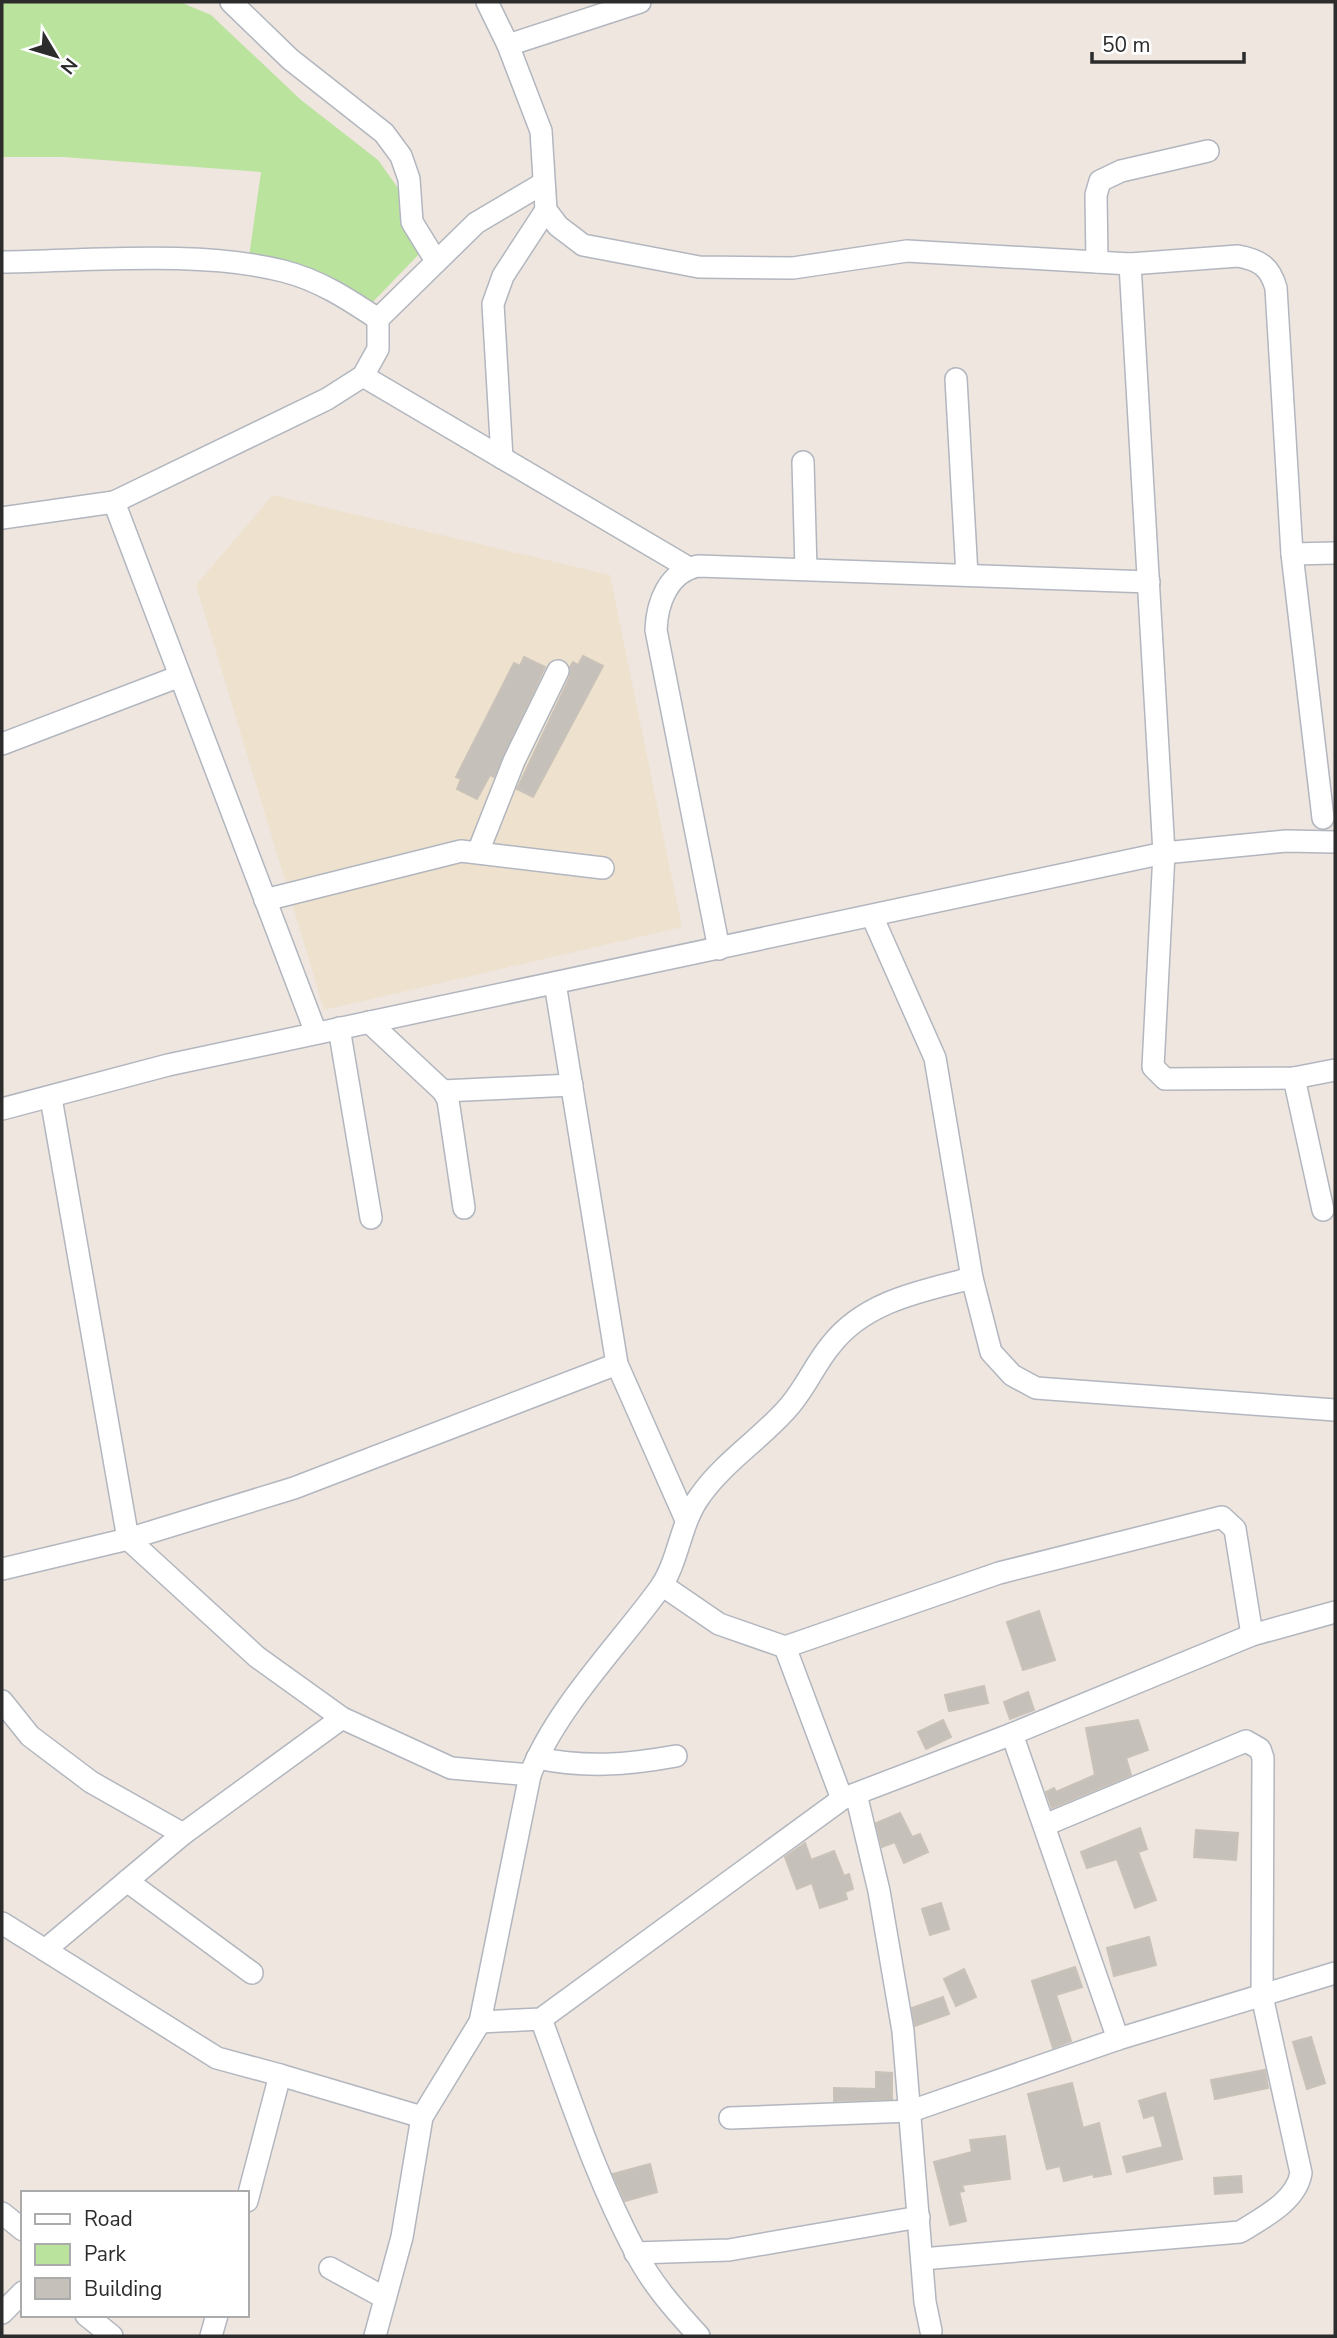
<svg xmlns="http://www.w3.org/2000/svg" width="1337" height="2338" viewBox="0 0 1337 2338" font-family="'Nunito Sans',sans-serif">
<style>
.education{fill:#eee2cf}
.green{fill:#bae39d}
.building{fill:#c6c0bb;stroke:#c9c2b8;stroke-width:2}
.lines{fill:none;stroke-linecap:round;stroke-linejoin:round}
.minor-casing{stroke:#b2b6bf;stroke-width:24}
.minor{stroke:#fff;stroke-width:21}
</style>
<rect width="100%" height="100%" fill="#eee6df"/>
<path class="education" d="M273 495 610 575 682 927 324 1010 196 585Z"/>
<path class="green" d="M2 2H180L211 15 301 100 378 160 398 188 402 207 420 253 368 307 249 257 261 172 63 157H2Z"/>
<g class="building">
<path d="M583 656 603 666 533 797 517 789 570 677V667L573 662 578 665Z"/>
<path d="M524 657 545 667 494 777 490 775 477 799 457 789 461 779 456 777 514 663 520 666Z"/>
<path d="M1039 1611 1055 1660 1023 1670 1007 1622Z"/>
<path d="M984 1686 988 1703 949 1711 945 1695Z"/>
<path d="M1028 1692 1034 1710 1010 1719 1004 1702Z"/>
<path d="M943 1720 951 1737 926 1749 918 1732Z"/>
<path d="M1138 1720 1148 1750 1126 1758 1131 1775 1052 1808 1046 1792 1054 1788 1056 1792 1095 1775 1086 1728Z"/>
<path d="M900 1813 912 1837 920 1834 928 1852 904 1863 895 1842 882 1847 876 1823Z"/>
<path d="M1140 1828 1147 1849 1138 1852 1156 1900 1135 1908 1117 1859 1087 1868 1081 1852Z"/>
<path d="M1196 1830 1238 1833 1236 1860 1194 1857Z"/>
<path d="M805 1843 811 1860 834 1851 844 1876 849 1874 853 1889 845 1892 847 1899 820 1908 812 1883 797 1889 785 1857Z"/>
<path d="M941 1903 949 1929 930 1935 922 1909Z"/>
<path d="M1149 1937 1156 1965 1114 1976 1107 1948Z"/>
<path d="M1075 1967 1082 1987 1056 1995 1071 2041 1053 2048 1032 1981Z"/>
<path d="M964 1969 976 1997 956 2006 944 1979Z"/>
<path d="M943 1997 949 2014 915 2026 912 2008Z"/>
<path d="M1311 2037 1325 2083 1307 2089 1293 2042Z"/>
<path d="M1265 2070 1268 2088 1215 2099 1211 2080Z"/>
<path d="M876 2072 892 2073V2099L834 2101V2088L876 2089Z"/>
<path d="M1072 2083 1083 2128 1099 2123 1111 2174 1094 2177 1093 2174 1064 2181 1060 2166 1047 2169 1028 2094Z"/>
<path d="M1165 2093 1182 2159 1127 2172 1123 2157 1163 2147 1154 2115 1144 2118 1139 2101Z"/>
<path d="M1005 2136 1010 2179 962 2185 964 2191 959 2192 966 2221 950 2225 934 2162 972 2152 970 2140Z"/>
<path d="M650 2164 657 2192 625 2201 613 2174Z"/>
<path d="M1241 2176 1242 2192 1215 2194 1214 2178Z"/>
</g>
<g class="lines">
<defs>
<g id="minor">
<path d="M231 2 290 59 384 133 401 156 409 179 412 222 436 261"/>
<path d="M487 2 508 45 640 2"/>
<path d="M508 45 541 131 546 210 558 226 583 245 699 267 793 268 907 251 1130 264 1164 853 1153 1067 1165 1079 1294 1078 1335 1070"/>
<path d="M2 262C89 261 201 250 283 271 319 280 348 299 378 319"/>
<path d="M1097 262 1096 195 1100 181 1121 171 1208 151"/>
<path d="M1130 264 1238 256C1260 260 1270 267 1276 288L1292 554 1323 818"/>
<path d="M363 376 689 568"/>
<path d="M956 379 967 575"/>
<path d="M502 458 493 304 503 276 546 210"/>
<path d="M803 462 806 569"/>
<path d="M2 518 114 502"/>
<path d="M1292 554 1335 553"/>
<path d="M2 744 180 676"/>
<path d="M478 852 514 761 558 671"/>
<path d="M265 900 461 851 603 868"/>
<path d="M872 916 935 1058 972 1278 991 1352 1012 1375 1036 1388 1335 1410"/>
<path d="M719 949 656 630C657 603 668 572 698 566L1149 582"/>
<path d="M555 983 617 1364 686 1520"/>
<path d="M369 1022 443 1091 448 1100 464 1208"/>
<path d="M339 1028 371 1218"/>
<path d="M316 1033 114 502 327 399 363 376 378 349V319L476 223 542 184"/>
<path d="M1294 1078 1323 1210"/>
<path d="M443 1091 572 1085"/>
<path d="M51 1098 128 1539 257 1657 342 1718 451 1768 530 1775"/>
<path d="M2 1109 168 1065 1164 853 1286 841 1335 842"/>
<path d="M2 1569 128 1539 294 1488 617 1364"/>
<path d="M662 1585 719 1624 785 1647 999 1573 1222 1517 1235 1529 1252 1635"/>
<path d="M785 1647 842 1799"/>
<path d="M2 1701 30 1736 91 1782 183 1834"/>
<path d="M1012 1734 1118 2039"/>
<path d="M537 1758C585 1768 627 1765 676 1756"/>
<path d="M856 1794 879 1891 903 2031 925 2302 931 2331"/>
<path d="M127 1881 252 1973"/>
<path d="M2 1923 217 2058 280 2075 247 2201"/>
<path d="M45 1950 183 1834 342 1718"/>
<path d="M541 2019C570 2097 596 2178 635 2251 651 2283 675 2310 699 2336"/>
<path d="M480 2022 541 2019 842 1799 1012 1734 1252 1635 1335 1612"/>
<path d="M280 2075 422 2117"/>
<path d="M730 2118 911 2111 1118 2039 1335 1973"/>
<path d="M2 2213 23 2230"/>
<path d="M635 2253 729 2250 919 2217"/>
<path d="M922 2259 1240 2232C1262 2218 1296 2202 1301 2173L1262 1996 1263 1758 1260 1749 1246 1741 1045 1825"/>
<path d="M330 2268 385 2298"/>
<path d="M2 2313 23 2292"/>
<path d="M86 2315 112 2336"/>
<path d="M211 2336 217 2315"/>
<path d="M375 2336 402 2237 422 2117 480 2022 530 1775C556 1708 618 1646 660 1588 679 1561 680 1523 700 1496 723 1463 759 1440 786 1410 805 1390 814 1365 831 1345 865 1301 922 1291 972 1278"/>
</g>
</defs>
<use href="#minor" class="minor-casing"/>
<use href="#minor" class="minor"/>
</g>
<rect width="1337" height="2338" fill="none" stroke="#2c2c2c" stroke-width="7"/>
<rect x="21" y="2191" width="228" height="126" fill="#ffffff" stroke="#ababab" stroke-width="2"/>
<rect x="35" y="2214" width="35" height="10" fill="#ffffff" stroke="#ababab" stroke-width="2"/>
<text x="84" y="2226" font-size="21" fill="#2c2c2c">Road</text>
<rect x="35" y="2244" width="35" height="21" fill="#bae39d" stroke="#ababab" stroke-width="2"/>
<text x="84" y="2261" font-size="21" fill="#2c2c2c">Park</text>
<rect x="35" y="2278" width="35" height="21" fill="#c6c0bb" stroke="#ababab" stroke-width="2"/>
<text x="84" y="2296" font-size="21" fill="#2c2c2c">Building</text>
<g transform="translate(56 56) rotate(128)" stroke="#ffffff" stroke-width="5" paint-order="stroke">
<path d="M0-5L12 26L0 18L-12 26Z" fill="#2c2c2c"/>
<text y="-10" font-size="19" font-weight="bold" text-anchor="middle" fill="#2c2c2c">N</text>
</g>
<path d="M1092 52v10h152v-10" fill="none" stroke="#2c2c2c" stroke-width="3.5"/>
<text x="1102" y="52" font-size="21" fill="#2c2c2c" stroke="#ffffff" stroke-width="5" paint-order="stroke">50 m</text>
</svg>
